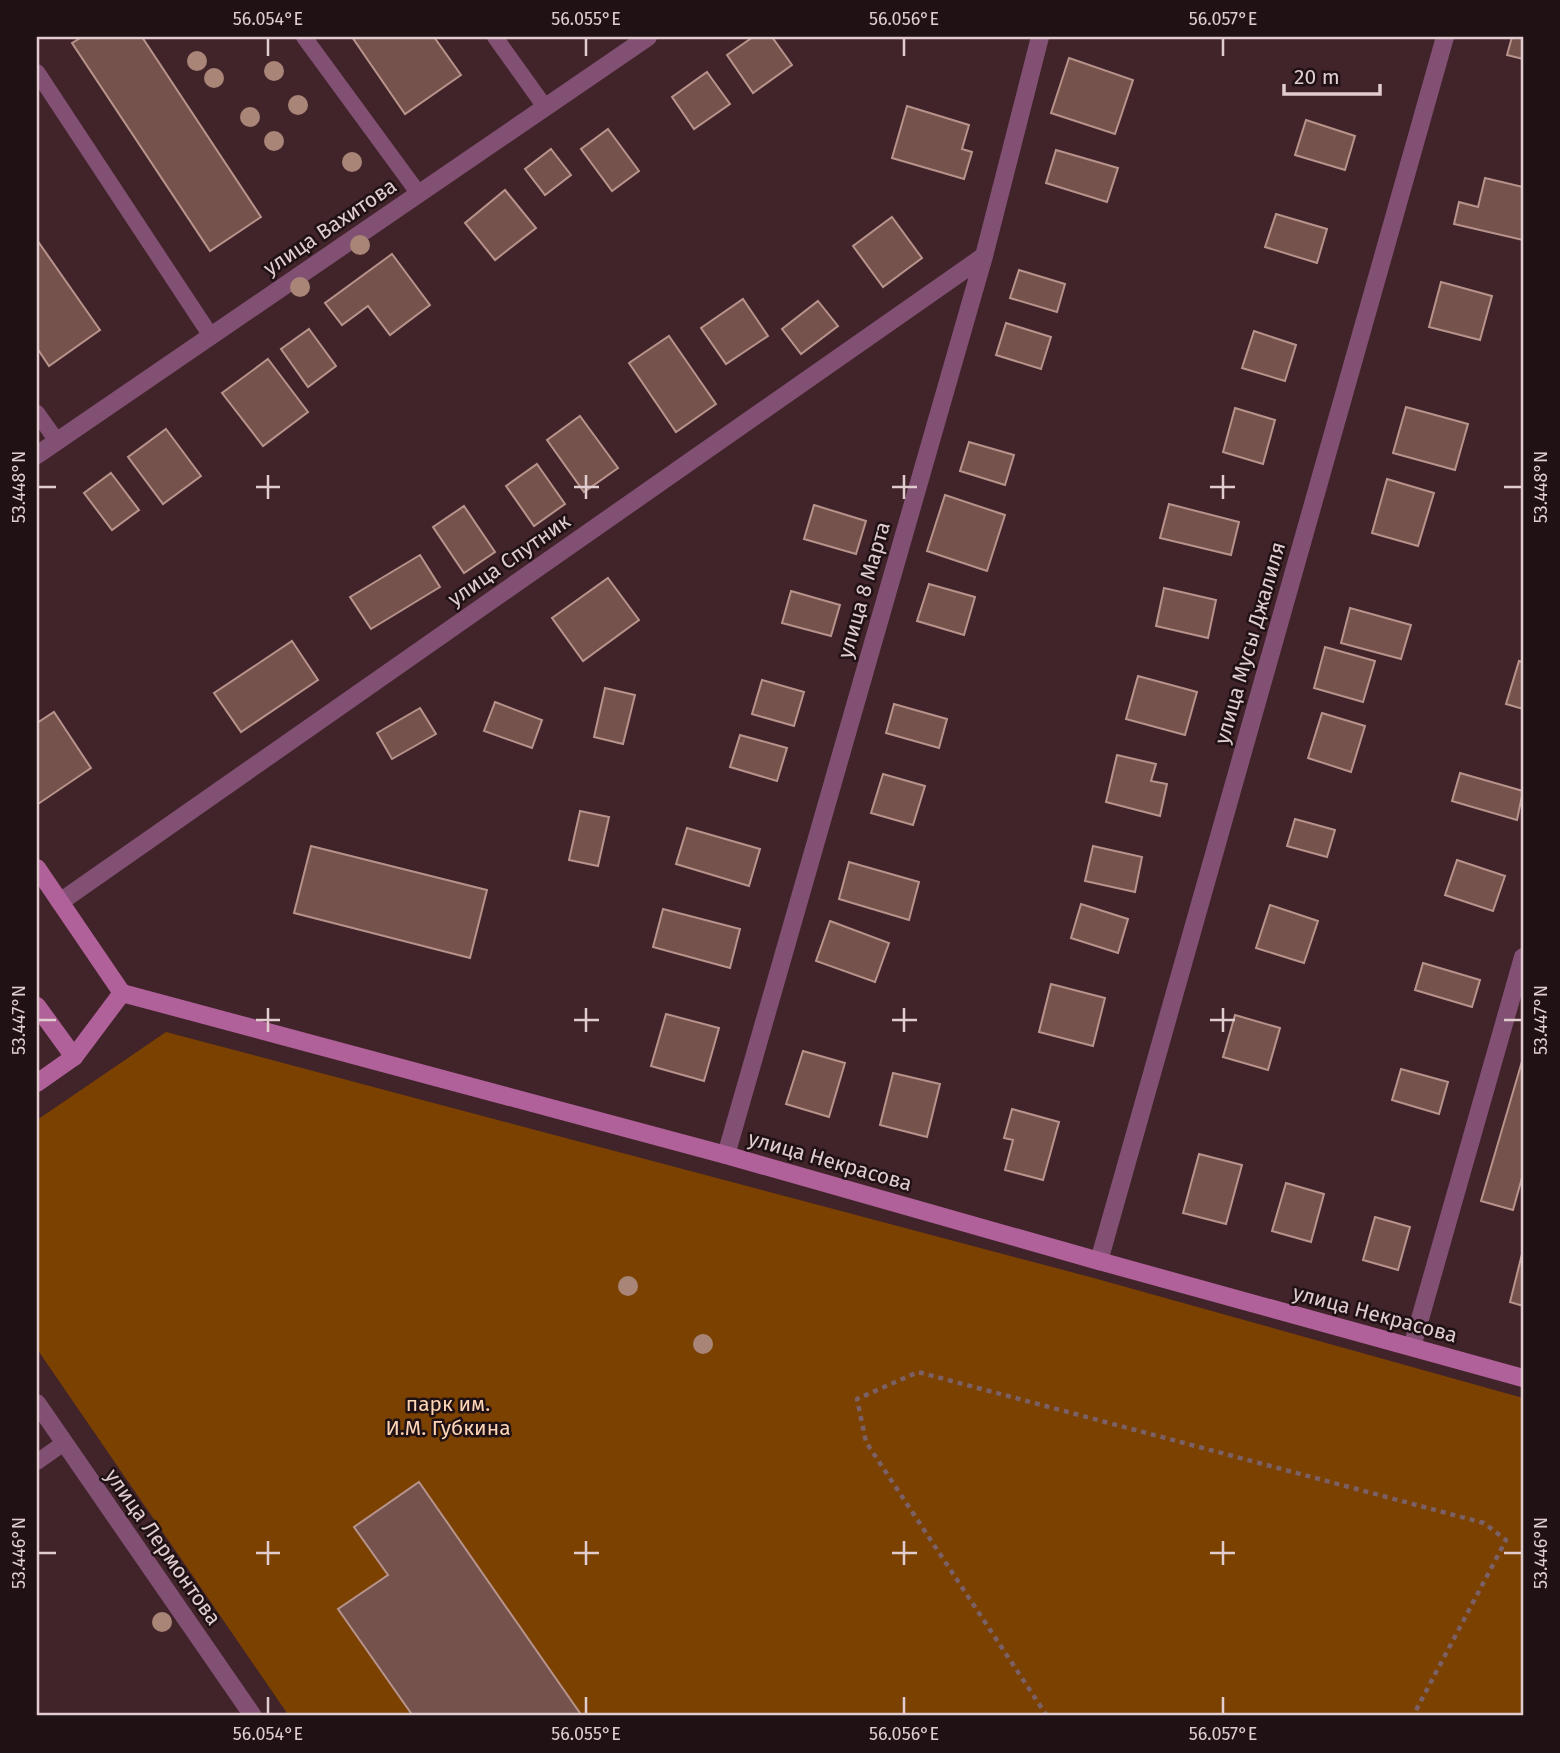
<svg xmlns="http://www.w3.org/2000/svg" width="1560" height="1753" viewBox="0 0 1560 1753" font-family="'Fira Sans',sans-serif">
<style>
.green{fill:#7b4100}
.building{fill:#75534c;stroke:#b7938b;stroke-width:2}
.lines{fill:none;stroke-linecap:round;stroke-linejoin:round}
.path{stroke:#7b6166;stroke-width:4.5;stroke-dasharray:5 5;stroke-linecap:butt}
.lane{stroke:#825073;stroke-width:16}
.street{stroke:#825073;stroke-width:18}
.secondary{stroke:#b16199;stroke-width:18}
.tree{fill:#a98578}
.ticks{fill:none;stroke:#e1cdd0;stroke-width:2.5}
.labels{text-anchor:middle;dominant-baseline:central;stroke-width:5;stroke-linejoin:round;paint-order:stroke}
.street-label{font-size:21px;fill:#e1cdd0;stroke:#1f1114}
.park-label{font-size:21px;fill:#fed5b7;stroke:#1f1114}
.neatline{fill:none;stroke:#e1cdd0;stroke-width:2.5}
.ticks-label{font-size:18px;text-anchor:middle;fill:#e1cdd0}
</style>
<rect width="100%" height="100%" fill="#41232a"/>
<path class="green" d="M166 1032 1090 1277 1523 1398V1716H289L37 1349V1120Z"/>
<g class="building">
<path d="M82 37H142L261 217 210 251 72 43Z"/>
<path d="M352 37H434L461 75 405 114Z"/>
<path d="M753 37H772L792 65 753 93 727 55Z"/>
<path d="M1512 37H1523V59L1507 55Z"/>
<path d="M1069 58 1133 80 1115 134 1051 113Z"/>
<path d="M707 72 730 104 694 129 672 97Z"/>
<path d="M907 106 969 125 962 149 972 152 964 179 892 158Z"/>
<path d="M1306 120 1355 136 1345 170 1295 155Z"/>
<path d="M608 129 639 171 612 191 581 149Z"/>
<path d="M551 149 571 175 545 195 525 169Z"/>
<path d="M1056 150 1118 168 1107 202 1046 183Z"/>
<path d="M1485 178 1523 187V240L1454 224 1459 202 1478 207Z"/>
<path d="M505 190 536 228 495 260 465 223Z"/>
<path d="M1276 214 1327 229 1317 263 1265 247Z"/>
<path d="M892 217 922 258 883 287 853 246Z"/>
<path d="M37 240 100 330 49 366 37 348Z"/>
<path d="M392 254 430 305 390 335 368 306 342 325 325 303Z"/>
<path d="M1019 270 1065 284 1057 312 1010 298Z"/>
<path d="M1441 282 1492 296 1480 340 1429 327Z"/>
<path d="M743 299 768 336 726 364 701 328Z"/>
<path d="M818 301 838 326 801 354 782 329Z"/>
<path d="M1006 323 1051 337 1041 369 996 355Z"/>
<path d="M309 329 336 366 308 387 281 349Z"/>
<path d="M1254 331 1296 345 1285 381 1242 368Z"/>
<path d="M669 336 716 404 676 432 629 363Z"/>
<path d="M268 359 308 412 263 446 222 393Z"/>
<path d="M1406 407 1468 424 1455 470 1393 453Z"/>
<path d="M1235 408 1275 420 1263 464 1223 452Z"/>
<path d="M580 416 618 468 584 492 547 440Z"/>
<path d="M166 429 201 476 163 504 128 457Z"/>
<path d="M969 442 1014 455 1005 485 960 471Z"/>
<path d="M537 464 565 504 534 526 506 486Z"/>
<path d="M111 473 139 510 112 530 84 493Z"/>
<path d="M1387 479 1434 493 1418 546 1372 533Z"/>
<path d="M945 495 1005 515 987 571 927 551Z"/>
<path d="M1169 504 1239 522 1231 555 1160 538Z"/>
<path d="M814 505 866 521 856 554 804 539Z"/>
<path d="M464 506 495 552 464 573 433 527Z"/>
<path d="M420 555 440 587 371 629 350 597Z"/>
<path d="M608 578 639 620 583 661 552 618Z"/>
<path d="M929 584 975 597 964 635 917 621Z"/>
<path d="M1164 588 1216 600 1208 638 1156 626Z"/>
<path d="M791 591 840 605 831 636 782 623Z"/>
<path d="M1350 608 1411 625 1401 659 1341 643Z"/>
<path d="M292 641 318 680 241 732 214 693Z"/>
<path d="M1325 647 1375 661 1363 702 1314 688Z"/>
<path d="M1519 661 1523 662V709L1506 704Z"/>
<path d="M1138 676 1197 692 1185 735 1126 719Z"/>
<path d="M762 680 804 692 794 726 752 714Z"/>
<path d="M605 688 635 695 623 744 594 737Z"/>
<path d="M495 702 542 720 532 748 484 731Z"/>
<path d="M894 704 947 719 939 748 886 733Z"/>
<path d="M420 708 436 734 392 759 377 733Z"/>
<path d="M54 712 91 768 38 804 37 723Z"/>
<path d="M1322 713 1365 726 1351 772 1308 758Z"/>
<path d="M740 735 787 748 777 781 730 767Z"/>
<path d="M1117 755 1156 764 1151 781 1167 784 1160 816 1106 802Z"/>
<path d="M1460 773 1523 791 1517 820 1452 801Z"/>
<path d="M883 774 925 786 913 825 871 813Z"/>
<path d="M580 811 609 817 598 866 569 860Z"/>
<path d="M1295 819 1335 830 1327 857 1287 846Z"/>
<path d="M687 828 760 849 749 886 676 864Z"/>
<path d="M311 846 487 890 470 958 294 913Z"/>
<path d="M1093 846 1142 857 1135 892 1085 881Z"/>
<path d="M1457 860 1505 876 1493 911 1445 895Z"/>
<path d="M849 862 919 882 909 920 839 899Z"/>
<path d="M1081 904 1128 919 1118 953 1071 938Z"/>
<path d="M1270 905 1318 921 1304 963 1256 948Z"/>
<path d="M663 909 740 929 730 968 653 947Z"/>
<path d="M830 921 889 943 875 982 816 961Z"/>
<path d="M1423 963 1480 980 1472 1007 1415 990Z"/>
<path d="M1051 984 1105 998 1093 1046 1039 1032Z"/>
<path d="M666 1014 719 1028 704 1081 651 1066Z"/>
<path d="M1235 1015 1280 1028 1268 1070 1223 1057Z"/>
<path d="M803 1051 845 1063 829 1117 786 1104Z"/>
<path d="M1523 1058V1174L1513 1210 1481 1201Z"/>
<path d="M1401 1069 1448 1082 1439 1114 1392 1100Z"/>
<path d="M893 1073 940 1084 927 1137 880 1125Z"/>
<path d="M1012 1109 1059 1122 1043 1180 1005 1170 1013 1140 1004 1138Z"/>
<path d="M1199 1154 1242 1165 1226 1224 1183 1213Z"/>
<path d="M1286 1183 1324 1194 1311 1242 1272 1231Z"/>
<path d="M1375 1217 1410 1227 1398 1270 1363 1260Z"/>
<path d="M1523 1250V1306L1510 1302Z"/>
<path d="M419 1482 582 1716H413L338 1609 388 1575 354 1527Z"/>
</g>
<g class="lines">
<path class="path" d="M1047 1716 866 1442 857 1399 918 1372 1484 1523 1506 1540 1413 1716"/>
<g class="lane">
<path d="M304 37 419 194"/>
<path d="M495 37 545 107"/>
<path d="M37 72 211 336"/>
<path d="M37 413 57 441"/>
<path d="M37 1462 64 1443"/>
</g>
<g class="street">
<path d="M37 455 648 37"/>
<path d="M60 902 984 256"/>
<path d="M726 1155 984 256 1040 37"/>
<path d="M1099 1261 1445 37"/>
<path d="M1412 1347 1523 957"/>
<path d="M37 1403 253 1716"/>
</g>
<g class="secondary">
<path d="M37 868 122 993"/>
<path d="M122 993 726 1155 1099 1261 1523 1378"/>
<path d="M37 1006 74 1057"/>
<path d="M37 1083 74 1057 122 993"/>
</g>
</g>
<g class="tree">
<circle cx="197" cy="61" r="10"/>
<circle cx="274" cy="71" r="10"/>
<circle cx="214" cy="78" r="10"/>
<circle cx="298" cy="105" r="10"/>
<circle cx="250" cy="117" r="10"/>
<circle cx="274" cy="141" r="10"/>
<circle cx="352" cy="162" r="10"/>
<circle cx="360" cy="245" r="10"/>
<circle cx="300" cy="287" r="10"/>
<circle cx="628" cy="1286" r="10"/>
<circle cx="703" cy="1344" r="10"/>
<circle cx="162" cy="1622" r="10"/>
</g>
<path class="ticks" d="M268 38V56M586 38V56M904 38V56M1223 38V56M268 475V499M586 475V499M904 475V499M1223 475V499M38 487H56M256 487H280M574 487H599M892 487H917M1210 487H1235M1504 487H1522M268 1008V1032M586 1008V1032M904 1008V1032M1223 1008V1032M38 1020H56M256 1020H280M574 1020H599M892 1020H917M1210 1020H1235M1504 1020H1522M268 1541V1565M586 1541V1565M904 1541V1565M1223 1541V1565M38 1553H56M256 1553H280M574 1553H599M892 1553H917M1210 1553H1235M1504 1553H1522M268 1697V1714M586 1697V1714M904 1697V1714M1223 1697V1714"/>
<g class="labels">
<g class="street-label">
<text transform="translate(330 227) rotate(-34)">улица Вахитова</text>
<text transform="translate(509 560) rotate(-35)">улица Спутник</text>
<text transform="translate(864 590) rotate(-74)">улица 8 Марта</text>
<text transform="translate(1250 643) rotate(-74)">улица Мусы Джалиля</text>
<text transform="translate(830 1161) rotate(16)">улица Некрасова</text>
<text transform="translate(1375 1314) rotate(15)">улица Некрасова</text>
<text transform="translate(163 1547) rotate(55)">улица Лермонтова</text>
</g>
<g class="park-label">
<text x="448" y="1404">парк им.<tspan x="448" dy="24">И.М. Губкина</tspan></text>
</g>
</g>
<rect width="1560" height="1753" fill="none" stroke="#1f1114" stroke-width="77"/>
<path d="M1284 84v10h96v-10" fill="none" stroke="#e1cdd0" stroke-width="3.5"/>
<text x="1294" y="84" font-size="21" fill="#e1cdd0" stroke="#1f1114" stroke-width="5" paint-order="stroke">20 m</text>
<rect x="38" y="38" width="1484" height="1676" class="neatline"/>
<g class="ticks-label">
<text x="268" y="25">56.054°E</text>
<text x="586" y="25">56.055°E</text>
<text x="904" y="25">56.056°E</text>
<text x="1223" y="25">56.057°E</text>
<text transform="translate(19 487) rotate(-90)" y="6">53.448°N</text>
<text transform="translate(1541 487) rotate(-90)" y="6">53.448°N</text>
<text transform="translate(19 1020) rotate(-90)" y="6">53.447°N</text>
<text transform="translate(1541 1020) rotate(-90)" y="6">53.447°N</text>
<text transform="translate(19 1553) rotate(-90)" y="6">53.446°N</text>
<text transform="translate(1541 1553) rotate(-90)" y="6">53.446°N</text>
<text x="268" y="1740">56.054°E</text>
<text x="586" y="1740">56.055°E</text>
<text x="904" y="1740">56.056°E</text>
<text x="1223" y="1740">56.057°E</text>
</g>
</svg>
